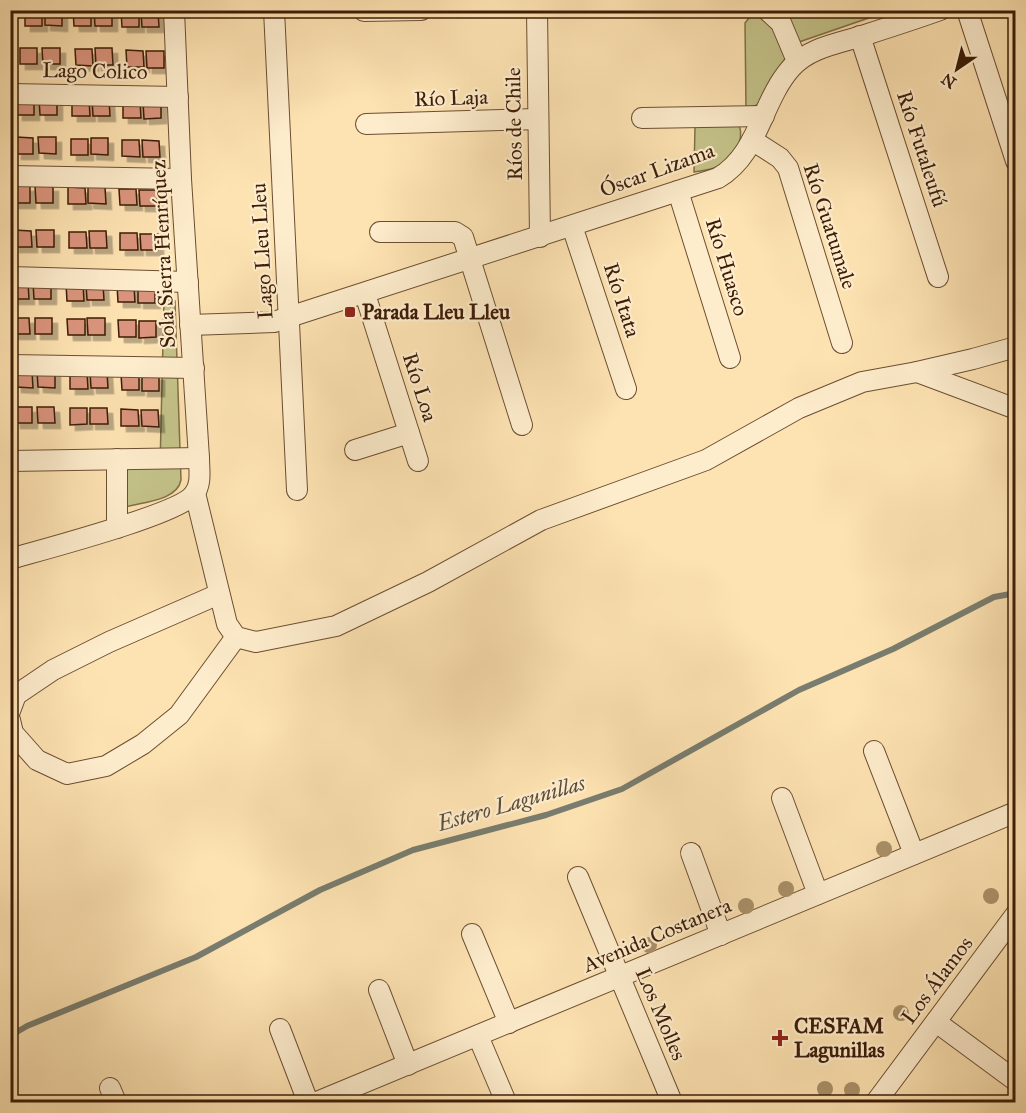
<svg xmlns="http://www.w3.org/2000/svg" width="1026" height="1113" viewBox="0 0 1026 1113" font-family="'IM FELL Great Primer',serif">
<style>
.green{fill:#c4c389;stroke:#807048;stroke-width:1.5}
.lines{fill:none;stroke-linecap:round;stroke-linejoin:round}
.stream{stroke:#797d6f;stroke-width:6}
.building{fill:#db957e;stroke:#3c1c07;stroke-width:1.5;filter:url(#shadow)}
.minor-casing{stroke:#6c4e32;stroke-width:22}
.minor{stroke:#feedcd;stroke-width:20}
.tree{fill:#aa9169}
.poi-dot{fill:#8f2418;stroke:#feedcd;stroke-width:2}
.labels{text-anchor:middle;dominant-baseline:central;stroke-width:4.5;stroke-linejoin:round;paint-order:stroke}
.street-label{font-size:21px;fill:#3c1c07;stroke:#feedcd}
.poi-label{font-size:21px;font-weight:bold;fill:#3c1c07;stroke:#feedcd;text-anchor:start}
.water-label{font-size:22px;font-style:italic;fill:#5b4c3b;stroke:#feedcd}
</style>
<defs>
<filter id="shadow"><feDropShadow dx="5.5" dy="5.5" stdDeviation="0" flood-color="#0004"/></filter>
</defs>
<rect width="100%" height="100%" fill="#fee3b2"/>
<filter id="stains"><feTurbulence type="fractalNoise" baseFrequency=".00333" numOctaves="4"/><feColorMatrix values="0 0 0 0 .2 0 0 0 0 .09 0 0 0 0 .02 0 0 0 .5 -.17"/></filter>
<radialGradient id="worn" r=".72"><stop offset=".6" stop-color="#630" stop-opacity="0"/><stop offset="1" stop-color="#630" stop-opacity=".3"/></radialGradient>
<g class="green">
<path d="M809 10 889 11 799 42 785 16 809 13Z"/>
<path d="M760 13 768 17 788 53 761 104 746 108 745 23 752 14Z"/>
<path d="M739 125C746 142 730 163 714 168 708 170 701 171 694 172L695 127Z"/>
<path d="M164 299 175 301 181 480C177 501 142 502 125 507L124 471 128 467H160Z"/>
</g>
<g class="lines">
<path class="stream" d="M10 1036 27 1026 196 957 320 890 413 850 546 815 622 789 799 690 893 649 994 597 1016 593"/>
</g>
<g class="building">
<rect x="25" y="10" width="17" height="16"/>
<path d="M45 10H62V26L45 25Z"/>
<path d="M73 10H91V26H74Z"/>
<path d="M94 10H112V26H95Z"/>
<path d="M121 11H139V27H122Z"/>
<path d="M141 11H158L159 27H142Z"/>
<rect x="20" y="48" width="17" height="16"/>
<path d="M42 48H60V64H43Z"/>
<path d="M95 48H112L113 65H96Z"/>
<path d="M75 49H92L93 66 76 65Z"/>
<path d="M126 50 143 51 144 67H127Z"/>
<path d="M146 51H164V68H147Z"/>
<rect x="17" y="99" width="17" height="16"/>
<path d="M39 99H57V115H40Z"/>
<path d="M92 99H109L110 116H93Z"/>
<path d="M72 100H89L90 116H72Z"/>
<path d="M123 101H140L141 118H123Z"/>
<path d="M143 102H161V118L144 119Z"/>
<path d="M16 137 33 138V154H16Z"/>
<path d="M38 137H56V154L39 153Z"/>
<path d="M91 138H108V155L91 154Z"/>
<rect x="71" y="139" width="17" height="16"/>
<path d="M122 140H139L140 157 122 156Z"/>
<path d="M142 140 159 141 160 157H143Z"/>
<rect x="13" y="186" width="17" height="17"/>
<path d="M35 186H53V203H36Z"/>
<path d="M68 187 85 188 86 204H68Z"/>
<path d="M88 187H105L106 204 88 203Z"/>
<path d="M119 189H136L137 205H120Z"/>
<path d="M139 190H157V206H140Z"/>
<path d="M14 230 31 231 32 247H14Z"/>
<path d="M36 230H54V247H37Z"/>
<path d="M89 231H106L107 248H90Z"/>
<path d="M69 232H86L87 248H69Z"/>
<path d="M120 233H137L138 250H120Z"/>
<path d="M140 234H158V250H141Z"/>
<path d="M11 283H28L29 299H12Z"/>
<path d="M33 283H51V299H34Z"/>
<path d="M66 284H83L84 301H67Z"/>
<path d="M86 284H103L104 300H87Z"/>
<path d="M117 285 134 286 135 302H118Z"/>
<rect x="138" y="286" width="17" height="17"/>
<path d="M12 318H29L30 334H13Z"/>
<rect x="35" y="318" width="17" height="16"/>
<path d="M87 318H105V335H88Z"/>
<path d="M67 319H85V335H68Z"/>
<path d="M118 320H136V337H119Z"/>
<path d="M139 321H156V337L139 338Z"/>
<path d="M15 371H32L33 388 16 387Z"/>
<path d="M37 371H55V388L38 387Z"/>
<path d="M70 372H87L88 389H70Z"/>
<path d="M90 372H107L108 388H91Z"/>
<path d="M121 374H139V390H122Z"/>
<path d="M142 374 159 375V391H142Z"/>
<path d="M14 407H32V423H15Z"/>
<path d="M37 407H54L55 423H38Z"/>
<path d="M70 408H87V424L70 425Z"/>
<path d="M90 408H107L108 424H90Z"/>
<path d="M121 409 138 410 139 426H121Z"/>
<path d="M141 410H158L159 427 142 426Z"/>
</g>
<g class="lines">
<defs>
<g id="minor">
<path d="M274 10 297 490"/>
<path d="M537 10 540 237"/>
<path d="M767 10 781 23 797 61"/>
<path d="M967 10 1016 161"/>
<path d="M364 11 421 10"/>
<path d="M860 36 938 277"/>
<path d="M10 94 178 97"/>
<path d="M642 118 764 116"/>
<path d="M366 124 538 119"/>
<path d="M752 140 780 158 788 168 842 343"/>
<path d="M10 176 181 179"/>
<path d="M678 191 730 358"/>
<path d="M572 226 626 389"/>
<path d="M380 232H455L463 237 522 425"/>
<path d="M10 277 188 282"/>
<path d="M365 294 418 461"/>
<path d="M190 325 274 322 289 317 718 178C759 154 761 102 791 68 809 47 841 43 865 35 890 27 915 19 940 10"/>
<path d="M10 365 194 368"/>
<path d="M917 372 1016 409"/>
<path d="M355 450 409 433"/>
<path d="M117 459V528"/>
<path d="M10 461 199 458"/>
<path d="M195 493 227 624 236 637 256 642 336 626 428 582 541 520 706 460 799 408 862 382 917 372 973 359 1016 347"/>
<path d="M10 559C41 550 180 514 194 494 202 484 199 470 199 458L181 179 174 10"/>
<path d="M10 711 16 695 53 670 109 642 219 594"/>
<path d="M10 720 13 733 37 760 67 774 106 766 143 744 179 715 236 637"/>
<path d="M874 751 914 854"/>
<path d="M782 798 818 894"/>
<path d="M691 853 721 935"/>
<path d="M578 877 672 1102"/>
<path d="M472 934 509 1023"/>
<path d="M379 990 408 1065"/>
<path d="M936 1022 1016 1081"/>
<path d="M280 1029 308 1102"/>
<path d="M478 1036 506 1102"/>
<path d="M110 1088 116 1102"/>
<path d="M317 1102 1016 812"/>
<path d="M876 1102 1016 914"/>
</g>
</defs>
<use href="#minor" class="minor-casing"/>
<use href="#minor" class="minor"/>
</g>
<g class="tree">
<circle cx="884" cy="849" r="8"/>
<circle cx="786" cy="889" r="8"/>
<circle cx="991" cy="896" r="8"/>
<circle cx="746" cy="906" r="8"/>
<circle cx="649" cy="945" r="8"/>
<circle cx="901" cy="1013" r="8"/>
<circle cx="825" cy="1089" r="8"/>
<circle cx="852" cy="1090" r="8"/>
</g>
<g class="poi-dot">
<rect x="344" y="306" width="12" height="12" rx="3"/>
<path d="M777 1029h6v6h6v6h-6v6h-6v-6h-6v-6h6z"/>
</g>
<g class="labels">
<g class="street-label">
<text transform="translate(95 71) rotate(1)">Lago Colico</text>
<text transform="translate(451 98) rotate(-2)">Río Laja</text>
<text transform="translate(514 124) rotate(-91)">Ríos de Chile</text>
<text transform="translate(922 149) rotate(72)">Río Futaleufú</text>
<text transform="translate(657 170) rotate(-20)">Óscar Lizama</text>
<text transform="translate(830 226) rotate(72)">Río Guatumale</text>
<text transform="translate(262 251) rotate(-93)">Lago Lleu Lleu</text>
<text transform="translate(163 254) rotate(-93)">Sola Sierra Henríquez</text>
<text transform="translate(727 267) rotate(73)">Río Huasco</text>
<text transform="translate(622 300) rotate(72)">Río Itata</text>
<text transform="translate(420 387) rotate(72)">Río Loa</text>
<text transform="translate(657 935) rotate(-23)">Avenida Costanera</text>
<text transform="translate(937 980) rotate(-53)">Los Álamos</text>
<text transform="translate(661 1014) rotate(67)">Los Molles</text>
</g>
<g class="poi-label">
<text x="362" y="312">Parada Lleu Lleu</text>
<text x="794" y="1026">CESFAM<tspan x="794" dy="24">Lagunillas</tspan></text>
</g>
<g class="water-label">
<text transform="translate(511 803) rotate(-16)">Estero Lagunillas</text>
</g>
</g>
<rect width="1026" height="1113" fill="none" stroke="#fee3b2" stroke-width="36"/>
<rect x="12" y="12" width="1002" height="1089" fill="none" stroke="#3c1c07" stroke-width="3"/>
<rect x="18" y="18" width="990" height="1077" fill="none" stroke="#3c1c07" stroke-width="1.5"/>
<g transform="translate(957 69) rotate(215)" stroke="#feedcd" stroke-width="4.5" paint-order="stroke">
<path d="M0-4.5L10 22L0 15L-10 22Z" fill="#3c1c07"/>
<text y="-9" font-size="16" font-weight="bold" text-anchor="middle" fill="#3c1c07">N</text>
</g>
<rect width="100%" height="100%" filter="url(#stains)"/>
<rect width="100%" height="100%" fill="url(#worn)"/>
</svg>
